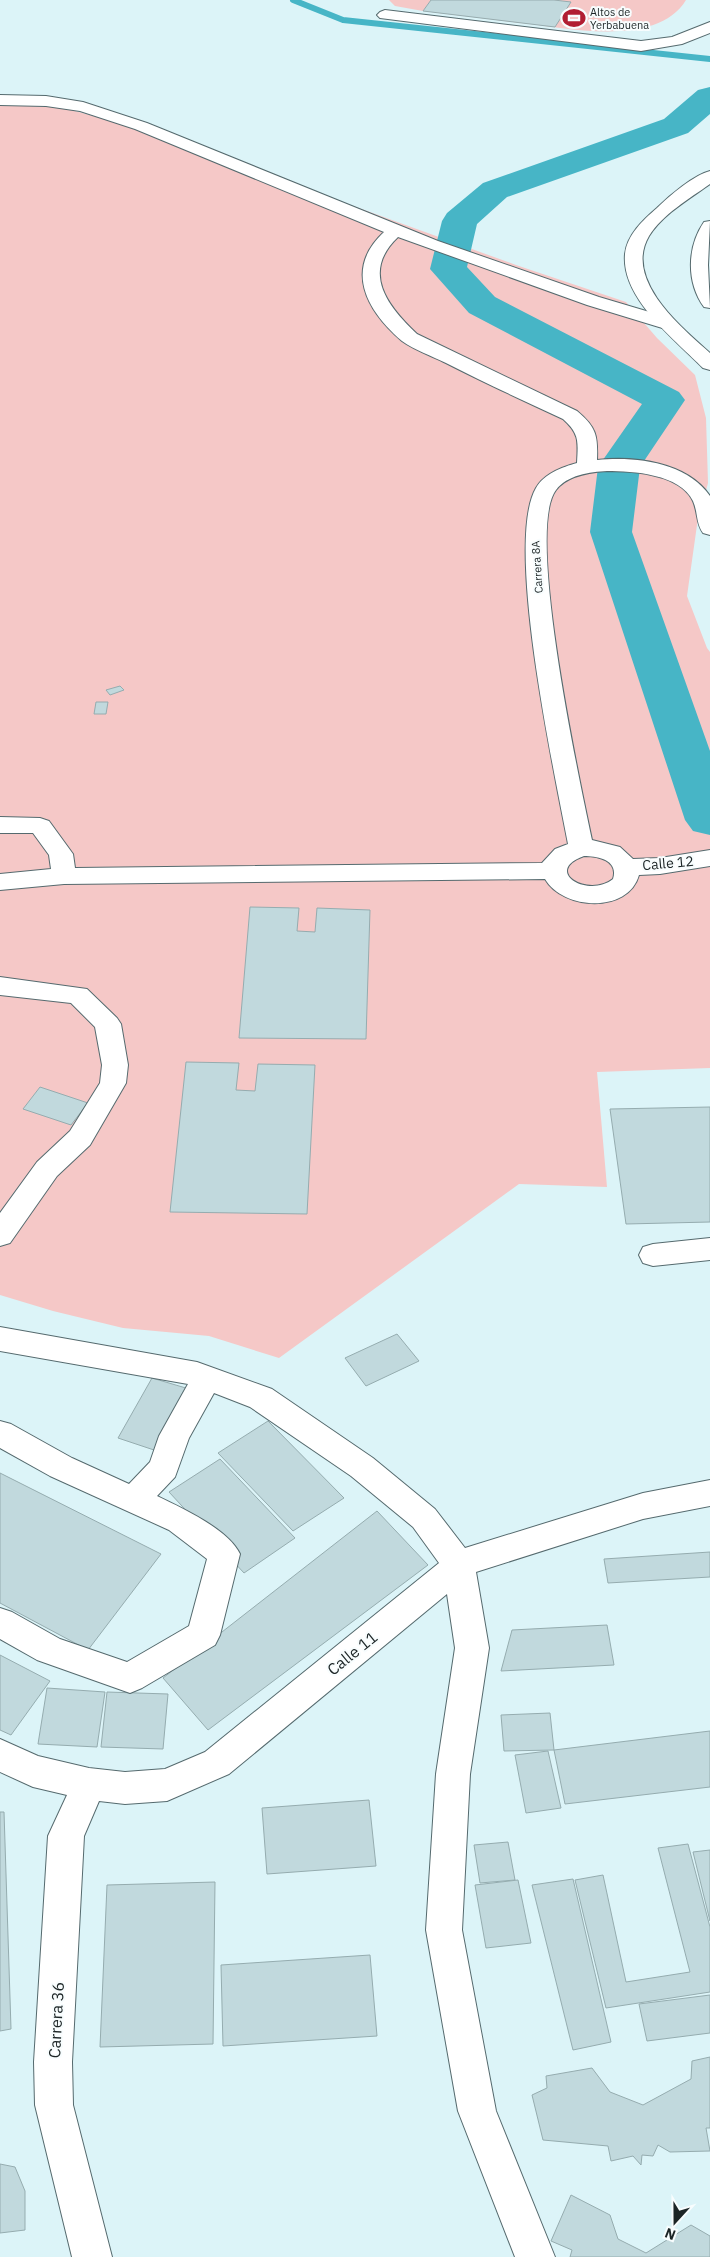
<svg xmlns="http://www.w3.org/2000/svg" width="710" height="2257" viewBox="0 0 710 2257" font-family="'IBM Plex Sans',sans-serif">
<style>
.green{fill:#f5c8c7}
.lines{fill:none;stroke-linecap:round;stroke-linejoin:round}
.stream{stroke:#47b5c6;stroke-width:6}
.river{fill:#47b5c6;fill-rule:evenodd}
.building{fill:#c1d9dd;stroke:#95acaf}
.minor-casing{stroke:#556a6e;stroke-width:2}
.highway-casing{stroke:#556a6e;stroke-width:2}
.minor{fill:#fff;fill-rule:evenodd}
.highway{fill:#fff;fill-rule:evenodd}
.labels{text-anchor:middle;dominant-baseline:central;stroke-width:4;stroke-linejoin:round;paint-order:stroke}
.far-poi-label{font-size:11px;fill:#1c2526;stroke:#f8fdfe;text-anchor:start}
.far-street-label{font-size:11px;fill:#1c2526;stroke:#f8fdfe}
.street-label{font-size:14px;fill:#1c2526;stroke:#f8fdfe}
.near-street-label{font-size:16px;fill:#1c2526;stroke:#f8fdfe}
</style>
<rect width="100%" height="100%" fill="#dcf4f8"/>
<g class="green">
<path d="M389 0H686C657 48 567 28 521 23 488 19 456 15 423 11L395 6Z"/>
<path d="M0 105 60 107 138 128 516 265 626 302 657 338 695 375 706 418 708 483 697 525 687 596 707 648 710 652V1068L597 1072 607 1187 519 1184 279 1358 209 1336 123 1328 53 1311 0 1295Z"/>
</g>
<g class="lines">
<path class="stream" d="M293 0 343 20 710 59"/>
<path class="river" d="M710 87V114L688 133 507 197 477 224 467 267 495 297 679 392 685 400 640 467 632 532 710 751V835L693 831 685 820 590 532 598 467 642 404 469 313 430 269 442 221 447 213 483 183 664 119 698 90Z"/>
</g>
<g class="building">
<path d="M431 0H554L571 2 555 27 423 11Z"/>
<path d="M120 686 124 690 110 695 106 690Z"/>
<path d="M96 702H108L106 714H94Z"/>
<path d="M250 907 299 908 297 931 315 932 317 908 370 910 366 1039 239 1038Z"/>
<path d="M186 1062 239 1063 236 1090 255 1091 258 1064 315 1065 307 1214 170 1212Z"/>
<path d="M40 1087 88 1103 71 1125 23 1109Z"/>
<path d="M710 1107V1222L626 1224 610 1109Z"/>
<path d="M397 1334 419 1361 366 1386 345 1358Z"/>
<path d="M152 1378 196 1391 163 1453 118 1438Z"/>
<path d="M268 1421 344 1498 293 1531 218 1453Z"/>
<path d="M220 1459 295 1538 244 1573 169 1492Z"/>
<path d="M0 1473 161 1554 88 1650 0 1603Z"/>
<path d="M377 1511 428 1565 208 1730 163 1678Z"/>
<path d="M710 1552V1577L608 1583 604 1559Z"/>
<path d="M607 1625 614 1665 501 1671 512 1630Z"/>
<path d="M0 1655 50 1681 11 1735 0 1730Z"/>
<path d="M47 1688 105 1692 97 1747 38 1744Z"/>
<path d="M107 1692 168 1694 163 1749 101 1747Z"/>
<path d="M550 1713 554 1750 504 1751 501 1715Z"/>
<path d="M710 1731V1787L565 1804 554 1750Z"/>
<path d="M548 1751 561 1808 526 1813 515 1755Z"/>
<path d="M369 1800 376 1866 267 1874 262 1808Z"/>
<path d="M0 1812H4L11 2029 0 2031Z"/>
<path d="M508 1842 515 1880 480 1883 474 1845Z"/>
<path d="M688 1844 710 1927V1992L606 2008 575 1880 603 1875 626 1982 690 1972 658 1848Z"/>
<path d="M710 1850V1921L693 1852Z"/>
<path d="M573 1879 611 2042 573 2050 532 1885Z"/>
<path d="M518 1880 531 1943 486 1948 475 1885Z"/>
<path d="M215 1882 213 2044 100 2047 107 1885Z"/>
<path d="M370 1955 377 2036 223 2046 221 1965Z"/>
<path d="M710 1995V2033L647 2041 639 2004Z"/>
<path d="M710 2057V2128H706L710 2151 670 2152 658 2145 653 2156 642 2155 641 2165 633 2156 611 2161 608 2146 543 2140 532 2095 547 2088 546 2076 592 2068 610 2092 643 2105 691 2079 692 2061Z"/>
<path d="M0 2164 15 2167 25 2191V2230L0 2233Z"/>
<path d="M571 2195 610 2215 618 2239 646 2253 691 2225 710 2236V2257H570L572 2250 551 2241Z"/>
</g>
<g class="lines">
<defs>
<g id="minor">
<path d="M385 10 641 41 672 37 710 22V33L682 44 641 51 380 18 377 15 380 12Z"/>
<path d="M0 95 46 96 83 102 147 123 438 241 599 297 673 319 675 323 673 327 666 329 659 327 587 305 398 237C361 272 387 306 417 334L577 411C596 427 598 435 597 460 635 456 687 462 710 496V535L703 533C696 524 698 512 693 501 680 474 633 471 607 471 590 472 567 475 556 490 525 530 580 783 592 840L620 847 633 859 660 858 710 850V866L660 874 639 875C628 914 563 910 545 879L64 884 0 890V874L51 869 49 855 33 833H0V817L40 818 49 821 73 854 75 868 542 863 555 849 568 844C555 775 504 543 536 488 544 474 562 467 577 463 578 442 580 434 563 419 524 401 485 383 446 363 432 356 414 350 402 341 366 310 344 269 384 232L135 129 80 111 46 106 0 105ZM584 856C598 856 619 860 613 879 588 899 542 871 584 856Z"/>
<path d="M710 221 708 265 710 308 704 307C686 282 687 247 704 222Z"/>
<path d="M0 977 87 989 117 1018 121 1024 128 1065 126 1083 90 1145 57 1176 10 1243 0 1246V1213L37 1162 70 1131 100 1083 102 1065 95 1027 71 1003 0 995Z"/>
<path d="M710 1238V1260L653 1266 643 1263 639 1255 643 1247 653 1244Z"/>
<path d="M0 1327 197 1362 272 1389 373 1458 435 1509 465 1548 643 1493 710 1480V1506L643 1519 476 1572 489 1648 470 1774 462 1930 496 2111 555 2257H515L458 2111 426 1930 436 1774 455 1648 447 1594 229 1774 167 1801 125 1804 99 1801 84 1836 72 2062 73 2105 112 2257H72L35 2105 34 2062 48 1836 67 1795 33 1787 0 1772V1739L38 1756 89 1768 125 1772 165 1769 205 1752 439 1563 413 1527 351 1476 250 1407 214 1393 189 1438 175 1477 157 1496C182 1508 228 1529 240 1554L220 1635 215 1645 142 1688 130 1693 37 1660 0 1639V1608L12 1612 60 1639 127 1662 189 1626 207 1559 169 1530 50 1476 0 1448V1421L11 1424 72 1458 129 1484 150 1462 159 1436 188 1384 0 1351Z"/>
</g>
<path id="highway" d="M710 171V184C689 199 663 214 649 236 623 280 682 328 710 353V370L703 368C676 340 621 299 625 254 627 235 643 220 657 208 669 196 694 175 710 171Z"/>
</defs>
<use href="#minor" class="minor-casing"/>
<use href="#highway" class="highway-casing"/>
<use href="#minor" class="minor"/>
<use href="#highway" class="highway"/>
</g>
<defs>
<symbol id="stadium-bare" viewBox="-9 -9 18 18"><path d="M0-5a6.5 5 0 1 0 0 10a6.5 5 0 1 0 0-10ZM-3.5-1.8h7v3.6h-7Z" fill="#b11e32" stroke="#f8fdfe" stroke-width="2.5" paint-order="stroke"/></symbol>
</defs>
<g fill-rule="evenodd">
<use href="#stadium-bare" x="558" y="2" width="32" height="32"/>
</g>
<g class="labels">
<g class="far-poi-label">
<text x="590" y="12">Altos de<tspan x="590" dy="13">Yerbabuena</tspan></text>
</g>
<g class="far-street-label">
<text transform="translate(537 567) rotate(-94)">Carrera 8A</text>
</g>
<g class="street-label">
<text transform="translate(668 863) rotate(-5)">Calle 12</text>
</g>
<g class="near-street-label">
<text transform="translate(352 1653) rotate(-39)">Calle 11</text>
<text transform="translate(56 2020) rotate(-87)">Carrera 36</text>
</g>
</g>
<g transform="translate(675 2222) rotate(201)" stroke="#f8fdfe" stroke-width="4" paint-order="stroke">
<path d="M0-4L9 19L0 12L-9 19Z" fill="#1c2526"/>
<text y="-8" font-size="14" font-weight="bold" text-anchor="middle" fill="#1c2526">N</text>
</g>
</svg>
